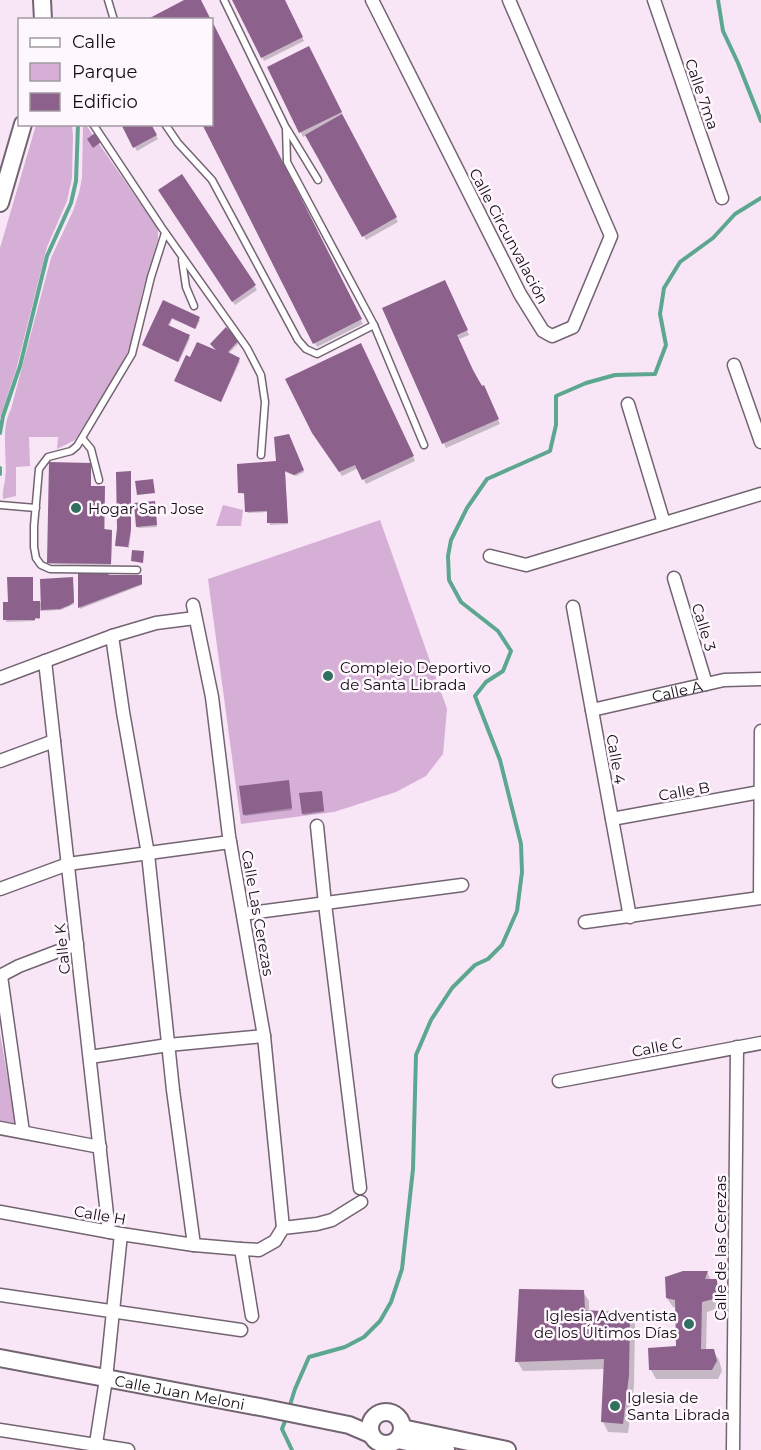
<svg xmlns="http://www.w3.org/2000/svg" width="761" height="1450" viewBox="0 0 761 1450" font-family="Montserrat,sans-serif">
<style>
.green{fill:#d5afd5}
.shadow{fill:#0003}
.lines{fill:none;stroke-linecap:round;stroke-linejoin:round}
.stream{stroke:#5da790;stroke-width:4}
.building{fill:#8c618c}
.lane-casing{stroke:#736472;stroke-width:9}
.street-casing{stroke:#736472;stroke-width:15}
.secondary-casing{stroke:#736472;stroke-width:20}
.lane{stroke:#fff;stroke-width:6}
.street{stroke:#fff;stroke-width:12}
.secondary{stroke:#fff;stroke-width:16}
.poi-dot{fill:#31705e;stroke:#fff7fe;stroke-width:2}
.labels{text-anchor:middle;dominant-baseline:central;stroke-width:5;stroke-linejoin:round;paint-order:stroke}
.street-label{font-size:15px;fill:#140e14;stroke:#fff7fe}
.poi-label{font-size:15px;fill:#140e14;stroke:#fff7fe;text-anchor:start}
</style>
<rect width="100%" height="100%" fill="#f8e6f7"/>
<g class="green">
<path d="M36 125H72L73 136 72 178 67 201 47 247 16 370 0 418V248Z"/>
<path d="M86 125 158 229V239L142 293 132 342 123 363 75 440 57 449 58 437H29L30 466 16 467V496L3 499C2 491 4 487 5 480 8 457 0 430 11 409L51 258 73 211 79 193 82 178 83 127Z"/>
<path d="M223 505 243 510 241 526H216Z"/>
<path d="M380 520 447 709 443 754 426 776 396 792 334 812 241 824 208 579Z"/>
<path d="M0 1033 16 1126 0 1123Z"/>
</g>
<g class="shadow">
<path d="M234 0H284L304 41 264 61Z"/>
<path d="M212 23 363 324 317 347 204 124H212Z"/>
<path d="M308 48 398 222 366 240 307 135 303 137 301 133 269 68Z"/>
<path d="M122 124H150L158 139 137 151Z"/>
<path d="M182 176 257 290 235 305 160 191Z"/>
<path d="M447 286 469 335 459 339 475 376 486 391 500 424 446 448 384 309Z"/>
<path d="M163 302 200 320 196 329 172 319 169 327 190 338 179 362 144 345Z"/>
<path d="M226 329 239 343 228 354 240 361 221 402 176 381 191 359 219 353Z"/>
<path d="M363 349 415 461 366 484 358 468 342 476 317 438Z"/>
<path d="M288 435 304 472 296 476 285 472 288 524 270 525 268 512 248 513 247 512 246 494 239 493 238 465 277 463Z"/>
<path d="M130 473 131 532 129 548 116 545Z"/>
<path d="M105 488V531L112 533 111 565 49 564 48 562Z"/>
<path d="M155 505 157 527 138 528 137 526Z"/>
<path d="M79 574 109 577 142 576V585L80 609Z"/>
<path d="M32 579 33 603H42L73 580 74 604 61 610 40 611V619H35V621L6 622 9 603Z"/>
<path d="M289 783 292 810 245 816 244 814Z"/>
<path d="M322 794 324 812 304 815 303 813Z"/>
<path d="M707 1272 711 1280H716L722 1290V1307L707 1312 706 1351H713L719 1360 722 1371 718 1379H656L651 1370 678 1347 677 1308 673 1307 667 1298Z"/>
<path d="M583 1292 589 1301V1312L629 1314 635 1324 634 1386 628 1433 608 1432 603 1422 605 1369 523 1371 517 1361Z"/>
</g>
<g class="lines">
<g class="stream">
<path d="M718 0 723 31 738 63 761 121"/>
<path d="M0 433 3 416 20 366 47 256 71 203 76 181 78 124"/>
<path d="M0 468V474"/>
<path d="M289 1408 295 1389 309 1357 345 1347 364 1337 380 1321 391 1302 402 1269 413 1169 416 1055 431 1020 452 988 475 965 488 959 502 945 517 911 522 872 521 844 500 760 475 696 486 682 503 671 511 651 498 631 461 602 449 580 448 556 451 540 467 508 487 479 550 451 556 425V396L586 383 615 375 655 374 666 345 660 314 664 288 680 262 713 238 735 214 761 198"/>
<path d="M287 1416 282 1429 292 1450"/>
</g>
</g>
<g class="building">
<path d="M184 0H201L211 20H146Z"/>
<path d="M232 0H285L303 37 261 58Z"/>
<path d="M212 21 362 319 313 344 202 124H212Z"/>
<path d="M309 46 342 112 299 133 267 67Z"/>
<path d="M342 114 397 217 362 237 305 135Z"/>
<path d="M121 124H151L157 135 133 148Z"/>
<path d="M95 133 101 142 93 148 87 139Z"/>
<path d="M182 174 256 285 232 302 158 190Z"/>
<path d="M445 280 468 330 457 335 473 370 482 386 484 385 499 419 442 444 382 308Z"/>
<path d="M163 300 200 317 195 329 172 318 168 325 190 335 178 362 142 345Z"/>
<path d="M226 327 239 340 228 352 240 358 221 402 174 381 186 355 190 357 197 342 216 350 210 344Z"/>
<path d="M361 343 414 456 362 480 355 465 339 472 312 433 285 379Z"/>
<path d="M289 434 304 470 294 475 285 471 288 523H267V511L245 512 244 493H238L237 464 276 461 274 437Z"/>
<path d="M49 462 91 463V486H105L104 529 112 530 111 564 47 563Z"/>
<path d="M131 471V529L128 547 115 546 117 528 116 472Z"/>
<path d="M153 479 155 493 137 495 135 481Z"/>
<path d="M155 501 157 525 136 527 134 503Z"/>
<path d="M132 550 144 551 143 563 131 561Z"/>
<path d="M78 572H103L110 575H142V584L78 608Z"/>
<path d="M7 577H33V601H40V618H35V620H3V602H8Z"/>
<path d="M73 577 74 602 70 605 60 609 41 610 40 579Z"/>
<path d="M289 780 292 808 243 815 239 786Z"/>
<path d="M322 791 324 811 302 814 299 793Z"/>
<path d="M683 1271H708L705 1279H717V1298L702 1302 701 1349H714L717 1361 712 1370H649L648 1348 676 1346 675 1300 666 1298 665 1277Z"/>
<path d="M519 1289 584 1290 585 1310 630 1313 629 1375 623 1424 601 1422 604 1359 515 1362Z"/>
</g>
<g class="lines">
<defs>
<g id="lane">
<path d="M108 0 114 20"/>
<path d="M224 0 286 128 287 162 374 325 424 445"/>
<path d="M93 124 162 228 247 348 261 375 265 402 261 455"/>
<path d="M165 124 178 143 212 180 298 340 306 349 317 354 374 325"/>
<path d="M287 129 318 180"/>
<path d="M182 260 186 287 194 306"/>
<path d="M82 438 91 449 99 480"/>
<path d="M0 505 36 508"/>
<path d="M137 570 50 569 41 565 36 558 34 547V526L39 469 48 457 71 451 77 446 132 354 151 277 165 233"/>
</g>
<g id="street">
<path d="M372 0 520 294 543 331 552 336 573 327 611 236 509 0"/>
<path d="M654 0 722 198"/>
<path d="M734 365 761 442"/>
<path d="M628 404 664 523"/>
<path d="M490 556 526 565 761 494"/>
<path d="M674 578 706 684"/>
<path d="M193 605 212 697 229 836 264 1036 283 1228"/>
<path d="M573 607 630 917"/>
<path d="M112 636 123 712 148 854 173 1090 194 1245"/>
<path d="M45 661 109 1232"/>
<path d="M0 678 112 636 156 623 195 618"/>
<path id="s1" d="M592 710 724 680 761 679"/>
<path d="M0 761 54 741"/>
<path d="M612 819 760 792"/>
<path d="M317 826 325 904 360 1188"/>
<path d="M0 889 68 864 230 842"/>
<path d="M243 914 462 885"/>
<path d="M585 922 760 898 761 731"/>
<path d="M0 976 19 966 77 944"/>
<path d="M1 976 23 1132"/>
<path d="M90 1057 168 1045 264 1036"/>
<path d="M559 1081 761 1043"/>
<path d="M0 1128 100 1147"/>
<path d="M0 1212 121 1234 194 1245 241 1249 259 1250 275 1241 283 1228 317 1224 332 1220 361 1202"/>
<path d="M241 1249 252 1316"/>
<path d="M0 1295 241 1330"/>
<path d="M0 1430 128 1450"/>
<path d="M95 1450 106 1379 121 1234"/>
<path d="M733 1450 737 1047"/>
</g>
<g id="secondary">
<path d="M42 0 43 20"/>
<path d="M0 203 23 124"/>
<path id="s2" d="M0 1358 265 1408 349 1425 370 1434"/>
<circle cx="386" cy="1428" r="16"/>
<path d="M402 1428 507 1450"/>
<path d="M398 1440 446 1450"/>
</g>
</defs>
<use href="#lane" class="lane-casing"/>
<use href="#street" class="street-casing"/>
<use href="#secondary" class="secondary-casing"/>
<use href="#lane" class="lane"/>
<use href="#street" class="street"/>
<use href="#secondary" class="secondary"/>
</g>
<g class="poi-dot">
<circle cx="76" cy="508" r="6"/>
<circle cx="328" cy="676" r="6"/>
<circle cx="689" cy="1324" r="6"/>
<circle cx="615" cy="1406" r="6"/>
</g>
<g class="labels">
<g class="street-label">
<text transform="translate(702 94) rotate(71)">Calle 7ma</text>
<text transform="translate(509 236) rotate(62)">Calle Circunvalación</text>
<text transform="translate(704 627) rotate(73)">Calle 3</text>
<text stroke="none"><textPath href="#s1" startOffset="87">Calle A</textPath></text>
<text transform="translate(616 759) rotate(80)">Calle 4</text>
<text transform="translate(684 791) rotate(-10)">Calle B</text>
<text transform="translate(258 913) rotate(80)">Calle Las Cerezas</text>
<text transform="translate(62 949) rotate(-96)">Calle K</text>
<text transform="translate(657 1047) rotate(-11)">Calle C</text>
<text transform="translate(100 1215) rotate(10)">Calle H</text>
<text transform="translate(720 1248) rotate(-90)">Calle de las Cerezas</text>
<text stroke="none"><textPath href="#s2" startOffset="183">Calle Juan Meloni</textPath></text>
</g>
<g class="poi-label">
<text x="88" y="508">Hogar San Jose</text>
<text x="340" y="667">Complejo Deportivo<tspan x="340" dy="17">de Santa Librada</tspan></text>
<text x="677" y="1315" text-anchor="end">Iglesia Adventista<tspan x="677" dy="17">de los Últimos Días</tspan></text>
<text x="627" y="1397">Iglesia de<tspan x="627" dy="17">Santa Librada</tspan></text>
</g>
</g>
<rect x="18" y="18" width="195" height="108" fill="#fff7fe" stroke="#a19aa0" stroke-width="1.5"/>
<rect x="30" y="38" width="30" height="9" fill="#ffffff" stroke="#a19aa0" stroke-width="1.5"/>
<text x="72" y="48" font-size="18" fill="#140e14">Calle</text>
<rect x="30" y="63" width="30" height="18" fill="#d5afd5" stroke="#a19aa0" stroke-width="1.5"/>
<text x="72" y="78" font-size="18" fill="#140e14">Parque</text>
<rect x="30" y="93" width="30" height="18" fill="#8c618c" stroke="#a19aa0" stroke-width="1.5"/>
<text x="72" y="108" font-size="18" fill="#140e14">Edificio</text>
</svg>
